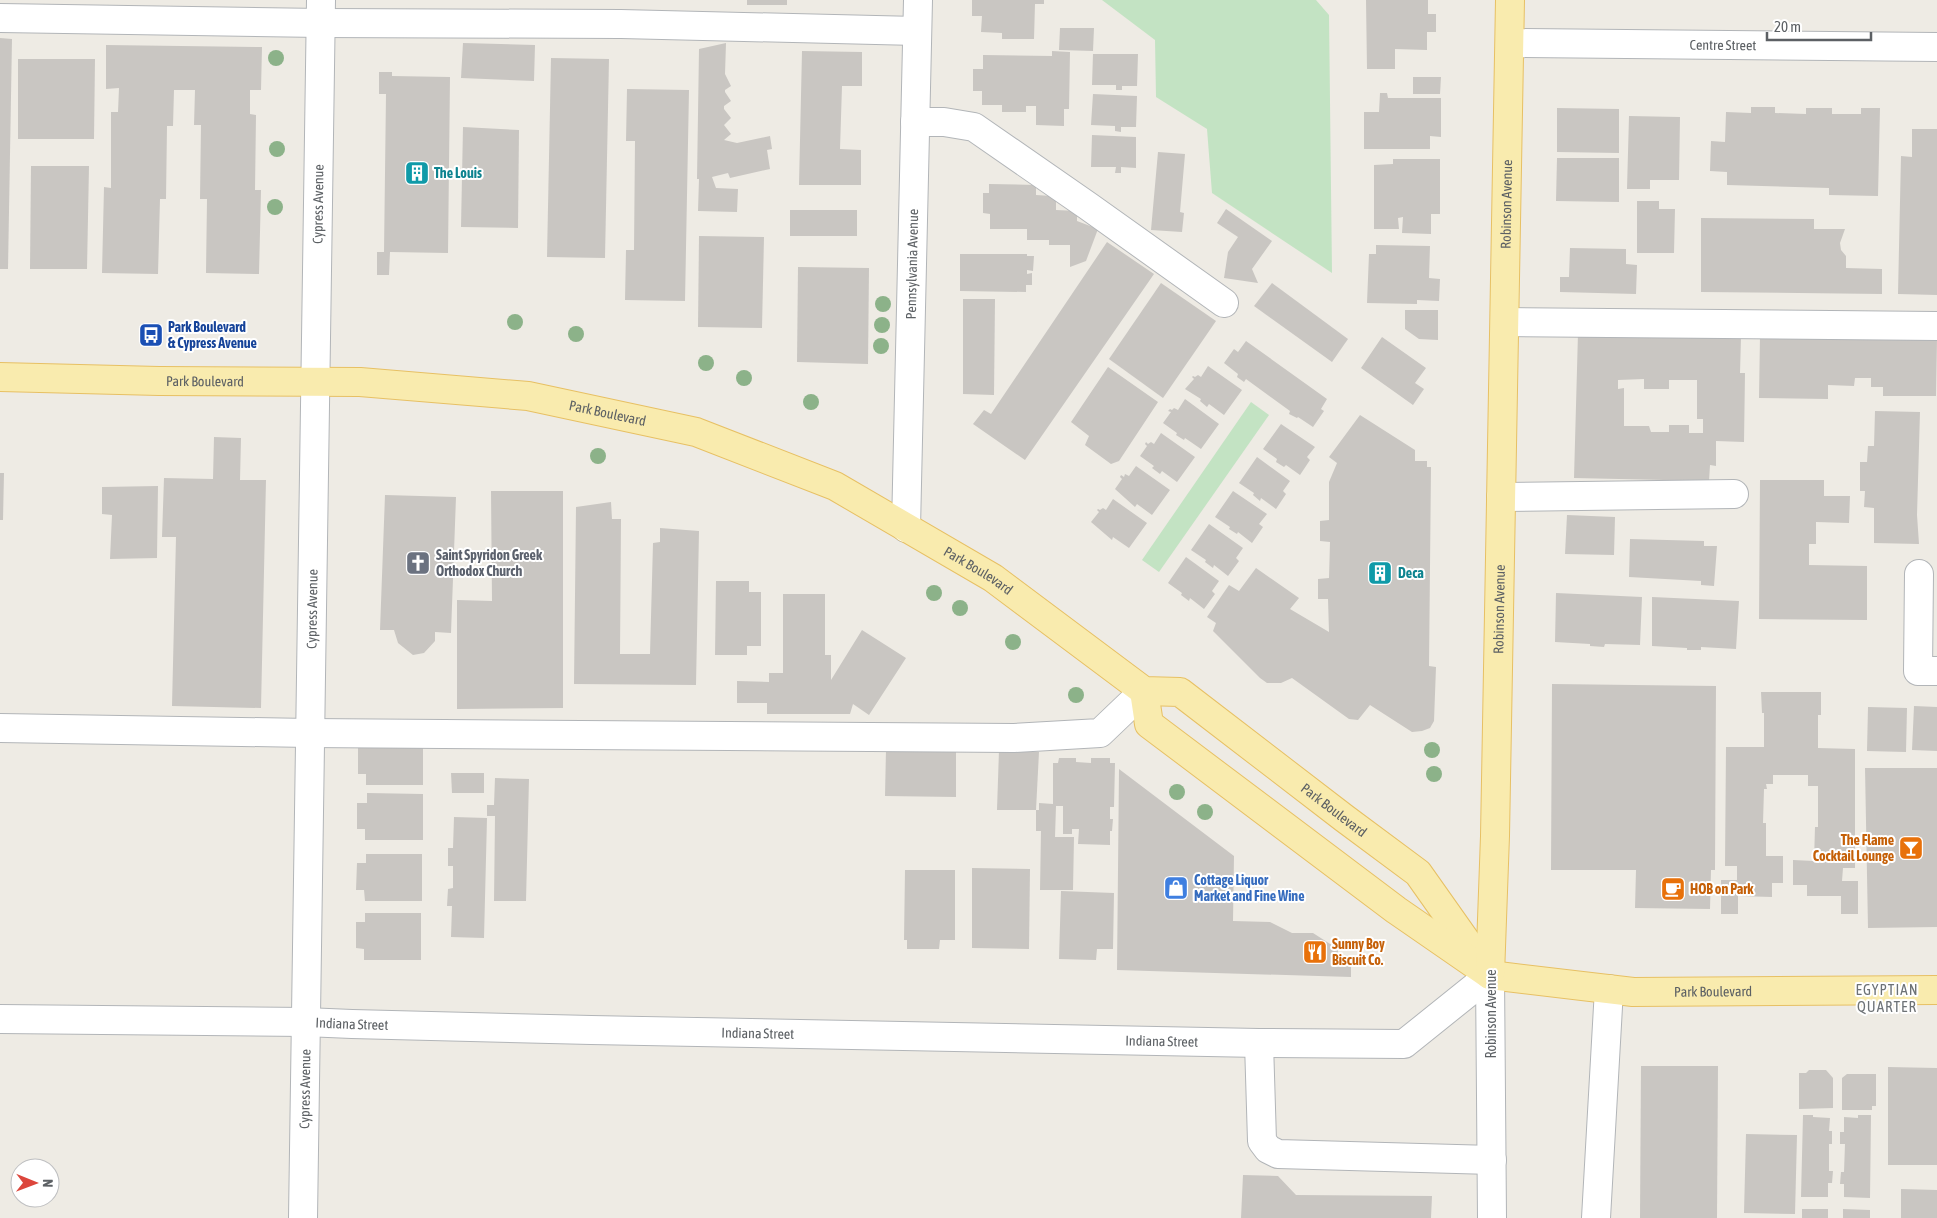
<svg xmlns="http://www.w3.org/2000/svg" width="1937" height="1218" viewBox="0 0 1937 1218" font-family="'Asap Condensed',sans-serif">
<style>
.green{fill:#c3e3c3}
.building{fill:#c9c6c2;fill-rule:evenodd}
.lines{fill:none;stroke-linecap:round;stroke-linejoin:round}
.minor-casing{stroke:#b2b5b8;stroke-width:30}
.major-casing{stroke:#e7c064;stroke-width:30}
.minor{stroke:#fff;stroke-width:28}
.major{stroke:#f9ebae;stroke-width:28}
.tree{fill:#8cb289}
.labels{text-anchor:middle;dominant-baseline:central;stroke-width:4;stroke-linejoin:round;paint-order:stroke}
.street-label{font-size:14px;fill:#5c6064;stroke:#fff}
.culture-label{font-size:14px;font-weight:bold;fill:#0d838f;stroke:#fff;text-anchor:start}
.transit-label{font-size:14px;font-weight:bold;fill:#164399;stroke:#fff;text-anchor:start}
.worship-label{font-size:14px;font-weight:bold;fill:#5b616d;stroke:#fff;text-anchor:start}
.food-label{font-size:14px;font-weight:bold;fill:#c56008;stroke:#fff;text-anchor:start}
.shop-label{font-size:14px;font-weight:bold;fill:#366cbe;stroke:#fff;text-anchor:start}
.neighbourhood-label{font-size:15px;letter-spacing:1px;fill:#6d7276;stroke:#fff}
</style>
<rect width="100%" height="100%" fill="#eeebe4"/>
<g class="green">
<path d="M1102 0H1316L1329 15 1332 273 1212 193 1207 129 1156 97 1155 40Z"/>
<path d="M1251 402 1269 415 1159 572 1142 560Z"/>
</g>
<g class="building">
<rect x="747" y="0" width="40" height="5"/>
<path d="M972 0H1044V4H1035L1034 39H1002V33L981 32 982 16H972Z"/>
<path d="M1366 0H1428V14H1436V32H1427V50L1395 49V69H1367Z"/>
<path d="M1060 28H1094L1093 51 1059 50Z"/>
<path d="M0 38 12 39 8 269H0Z"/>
<path d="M463 43 535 45 534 81 461 78Z"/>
<path d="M726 43 725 74 731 86 725 90V92L731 101 724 106V109L731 118 724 125 731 134 724 140 737 143 770 136 772 149 767 150 770 169 730 178 728 173 712 177 716 188 738 189 737 212 698 211 699 179H697L699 49Z"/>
<path d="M106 45 262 47 261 90H250V114L256 115 255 190H261L259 274 206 273 207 199H200L201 125H194L195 90H174L173 126H167L166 199H160L158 274 102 273 104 187 111 188V112H118L119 88 106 89Z"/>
<path d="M802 51 862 52V86H842L840 149 861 150V185H799Z"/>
<path d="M1052 51 1070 52 1069 109H1064V126L1036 125V106H1026V112H1002V105H982V91H973V69H983V55L1052 56Z"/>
<path d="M1093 54H1138L1137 86H1122V90H1116V85H1092Z"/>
<path d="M551 58 609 59 605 258 547 257Z"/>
<path d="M18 59H95L94 139H18Z"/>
<path d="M379 72H392V76L450 77 448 253 390 252 389 275H377V252H384L386 94H379Z"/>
<path d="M1413 77H1441L1440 94H1413Z"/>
<path d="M627 89 689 90 685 301 625 300 626 250H634L635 141H626Z"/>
<path d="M1380 93H1387L1388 98H1441V137L1430 136V149H1364V112H1379Z"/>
<path d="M1093 94 1137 96 1136 127H1121V132L1115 131V126L1091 125Z"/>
<path d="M1751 107H1775V113L1806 114V108H1832V114H1861V108H1880L1878 196 1829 195V188L1727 185V172L1710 171 1711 141 1725 142 1726 112 1751 113Z"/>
<path d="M1557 108 1619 109V153L1557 152Z"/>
<path d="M1629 116 1680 117 1679 180H1650V189H1627Z"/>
<path d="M463 127 519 130 518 228 461 227Z"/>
<path d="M1912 129H1937V295L1898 294 1901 156 1912 157Z"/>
<path d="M1092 135 1136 137V168L1121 167V173H1115L1116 167H1091Z"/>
<path d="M1158 152 1185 154 1180 212 1184 213 1182 232 1151 230Z"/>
<path d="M1557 158H1619V202L1556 201Z"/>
<path d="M1393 159H1440V214H1431V234L1402 233 1403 217 1398 218 1399 229H1374V165L1393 164Z"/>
<path d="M31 166H89L87 269H30Z"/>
<path d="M989 184 1036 185V195L1052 196 1056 199V210L1077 211V221L1098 229 1086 261 1070 267V245H1049V240H1027V229H990V214L983 213V193H989Z"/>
<path d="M1637 201H1659V209H1675L1674 253H1637Z"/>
<path d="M1226 209 1272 241 1252 269 1258 283 1224 278 1228 252 1238 237 1217 223Z"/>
<rect x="790" y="210" width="67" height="26"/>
<path d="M1701 218 1814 219V229H1845L1840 243 1841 250 1846 256V268L1882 269V294L1701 292Z"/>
<path d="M699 236 764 237 762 328 698 327Z"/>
<path d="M1107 242 1154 274 1025 460 973 424 984 410 991 414Z"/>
<path d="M1376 245 1430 246 1429 278 1440 279 1439 301 1417 300V304L1367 303 1369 254H1376Z"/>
<path d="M1570 248 1626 249V264L1637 265 1636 294 1560 292V277H1569Z"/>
<path d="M960 254H1027V256H1034L1033 271 1027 270V274L1032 273V285H1026V292L960 291Z"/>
<path d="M798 267 869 268 868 364 797 362Z"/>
<path d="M1161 283 1216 321 1163 398 1109 359Z"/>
<path d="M1272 283 1348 339 1332 362 1254 306Z"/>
<path d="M963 299H995L994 395 963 394Z"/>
<path d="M1405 310H1438V340L1419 339 1405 329Z"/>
<path d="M1578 333 1741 337 1740 373H1745L1744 442 1716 441V466L1710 465 1709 481 1574 478ZM1644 379V389H1669V380H1697V419H1703V433H1689V425H1669V432H1651L1649 426H1624V388L1618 389V380Z"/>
<path d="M1760 336H1829V340L1937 338 1936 396H1883V387H1871V378H1855L1854 386 1828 385V399L1759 398Z"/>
<path d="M1382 337 1426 368 1415 383 1424 389 1413 405 1361 368Z"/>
<path d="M1246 341 1327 399 1321 409 1324 411 1313 427 1298 417 1297 418 1289 414 1290 411 1246 379 1244 382 1237 377 1238 374 1224 363 1234 349 1238 352Z"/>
<path d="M1208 366 1242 390 1224 415 1209 404 1207 407 1200 401 1201 399 1185 389 1194 379 1192 377 1193 376 1195 377 1198 375 1201 377Z"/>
<path d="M1108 367 1158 402 1119 461 1111 464 1085 445 1089 436 1071 422Z"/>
<path d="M1185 399 1219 424 1201 449 1185 438 1184 440 1176 435 1177 433 1163 423 1171 412 1168 411 1170 409 1172 410 1174 408 1178 410Z"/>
<path d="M1875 411 1920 412 1917 515 1919 544 1874 543V508L1864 507 1865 491H1860V462H1867L1868 446H1874Z"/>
<path d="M1360 415 1415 450V461H1427V467H1431L1429 666 1436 667 1434 721 1430 728 1422 731 1412 732 1370 705 1358 720 1349 719 1292 678 1281 683H1267L1260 678 1213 631 1216 623 1207 617 1229 585 1239 591 1256 568 1299 598 1290 609 1329 632 1328 599H1318V579L1329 578 1330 542 1320 541V521L1329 520V482L1337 463 1329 457Z"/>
<path d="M1281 424 1315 447 1307 457 1310 460 1300 475 1286 465 1284 467 1276 462 1277 459 1263 449Z"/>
<path d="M1161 433 1195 457 1177 482 1162 471 1160 474 1152 468 1154 466 1140 456 1147 446 1145 444 1146 442 1148 444 1151 442 1154 444Z"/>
<path d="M214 437 241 438 240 480H266L261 708 172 706 176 537H162L164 478 213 479Z"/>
<path d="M1257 457 1290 481 1283 491 1286 494 1276 509 1261 498 1260 501 1253 495 1254 493 1239 483Z"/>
<path d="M1136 466 1170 490 1152 515 1137 504 1135 507 1115 489 1122 479 1120 477 1121 475 1124 477 1125 474 1129 476Z"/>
<path d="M0 473H4L3 520H0Z"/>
<path d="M1760 480H1824V496H1850L1849 523 1816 522V544H1809V565L1867 566V620L1759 619Z"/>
<path d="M158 486 157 558 110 559 112 515 102 514V487Z"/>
<path d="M491 491H563V708L457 709V600L492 601Z"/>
<path d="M1233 491 1267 514 1259 524 1263 527 1252 543 1238 532 1237 534 1229 529 1230 527 1215 517Z"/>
<path d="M385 495 456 497 451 633 435 632V641L424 653 413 655 398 643 394 630H380Z"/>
<path d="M1113 499 1147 523 1129 548 1113 537 1112 540 1091 522 1099 512 1097 510 1098 509 1100 510 1103 508 1106 510Z"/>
<path d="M611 502 612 519H621L620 654H650L653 543 660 542V528L699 531 696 685 574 684 576 507Z"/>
<path d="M1567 515 1615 517 1614 555 1565 554Z"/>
<path d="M1209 524 1243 548 1236 558 1239 561 1228 576 1214 565 1213 568 1205 562 1206 560 1191 550Z"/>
<path d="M1630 539 1704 541V546H1717L1714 586 1701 585V581L1629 577Z"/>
<path d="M1186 557 1219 581 1212 591 1215 594 1204 609 1190 598 1189 601 1181 595 1182 593 1168 583Z"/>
<path d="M716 581H749V592H761V646H747V655H715Z"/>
<path d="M1556 593 1642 597 1640 645 1605 644 1604 647 1590 646V644L1555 642Z"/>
<path d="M783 594H825V655H831V680L862 630 906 658 869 715 853 704 850 714H767V703H737V681L769 682V673H783Z"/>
<path d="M1652 597 1739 601 1736 649 1701 647V650H1687V648L1652 646Z"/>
<path d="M1552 684 1716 686 1715 870H1711L1710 909 1635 908 1636 870H1551Z"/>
<path d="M1761 692H1821V715H1818V748L1855 749V868H1843L1842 881H1858V914H1841V896H1807V885H1793V860L1814 861 1815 827H1818V786H1808V775H1773V784H1766L1767 789H1764L1763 823H1766V856H1783V883H1772V897L1738 896V914H1721V880H1737V866H1725L1726 747H1764V713H1762Z"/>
<path d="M1914 706 1937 707V751L1912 750Z"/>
<path d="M1868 707 1907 708 1906 752 1867 751Z"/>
<path d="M367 738H423V785H366V774H358V748H367Z"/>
<path d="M886 750H956V797L885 796Z"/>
<path d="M999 750 1039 752 1036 810H997Z"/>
<path d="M1059 758H1076V762L1091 763V758H1110V763H1115L1114 807H1110V819H1113L1112 831H1110V845L1078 844 1079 829H1072V834H1063V806H1056L1055 837H1074L1073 890H1040L1041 831H1036V810H1039V803L1053 804V763H1058Z"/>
<path d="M1865 768H1937V927L1868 928Z"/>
<path d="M1119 769 1234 856 1233 921 1270 922 1292 933H1313L1338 949V955L1351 956V977L1117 970Z"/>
<path d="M451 773H484V793H452Z"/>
<path d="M495 778 529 779 526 901H494L495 816H487V805H494Z"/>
<path d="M367 793 423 794V840H365V829H357V803H367Z"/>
<path d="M454 817 487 818 484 938 451 937 452 906H447L448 889 453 888V866H448V848H453Z"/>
<path d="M366 854H422V901H365L364 890H356L357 863H366Z"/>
<path d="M972 868 1030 869 1029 949 972 948Z"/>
<path d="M905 870H955V940H940L939 949H907V940H904Z"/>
<path d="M1061 891 1114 893 1113 949H1097L1096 960 1059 959Z"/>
<path d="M365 913H421V960H364V949L356 948V922H365Z"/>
<path d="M1641 1066H1718L1717 1218H1640Z"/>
<path d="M1888 1067 1937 1068V1165H1888Z"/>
<path d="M1809 1070H1826L1833 1078V1108L1799 1109V1073H1806Z"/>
<path d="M1847 1074H1876V1106H1872V1110H1842V1078Z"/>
<path d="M1803 1115H1813V1117L1830 1118 1829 1131H1832V1144H1829V1171H1833L1832 1183H1828V1197H1801Z"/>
<path d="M1858 1115H1871L1870 1198 1844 1197V1184H1840L1841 1172H1844L1845 1144H1840V1132H1844V1117L1858 1118Z"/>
<path d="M1746 1134 1797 1135 1795 1214 1744 1213Z"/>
<path d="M1243 1175 1278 1176 1296 1195 1432 1196 1431 1218H1241Z"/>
<path d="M1901 1189 1937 1190V1218H1901Z"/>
<rect x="1802" y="1209" width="26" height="9"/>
<path d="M1843 1209 1870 1210V1218H1843Z"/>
</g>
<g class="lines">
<defs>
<g id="minor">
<path d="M0 18 321 23 621 24 917 31"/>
<path id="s1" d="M1511 43 1937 47"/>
<path d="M915 122H944L974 127 1088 206 1224 303"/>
<path d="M1505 322 1937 326"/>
<path d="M1501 497 1734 494"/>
<path id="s2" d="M906 528 918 0"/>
<path d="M1919 574 1918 671H1937"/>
<path d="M0 728 309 733 1014 738 1100 733 1144 691"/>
<path d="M1490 975 1492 1218"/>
<path id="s3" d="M0 1019 305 1022 352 1024 591 1030 1259 1043 1404 1044 1490 975"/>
<path d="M1259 1043 1262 1141 1268 1149 1278 1154 1492 1160"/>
<path id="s4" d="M303 1218 321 0"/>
<path d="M1596 1218 1609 989"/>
</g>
<g id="major">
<path id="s5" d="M0 377 159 381 360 382 528 396 696 432 835 486 993 578 1144 691 1180 692 1344 818 1418 873 1490 975"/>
<path id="s6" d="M1144 691 1149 724 1396 910 1490 975 1633 992 1937 990"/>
<path id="s7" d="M1490 975 1495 836 1510 0"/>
</g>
</defs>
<use href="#minor" class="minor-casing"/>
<use href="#major" class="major-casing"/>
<use href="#minor" class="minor"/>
<use href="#major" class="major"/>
</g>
<g class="tree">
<circle cx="276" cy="58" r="8"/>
<circle cx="277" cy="149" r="8"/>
<circle cx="275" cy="207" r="8"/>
<circle cx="883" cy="304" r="8"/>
<circle cx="515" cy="322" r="8"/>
<circle cx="882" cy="325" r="8"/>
<circle cx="576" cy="334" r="8"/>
<circle cx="881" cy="346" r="8"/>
<circle cx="706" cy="363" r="8"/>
<circle cx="744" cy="378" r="8"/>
<circle cx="811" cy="402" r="8"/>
<circle cx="598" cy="456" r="8"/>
<circle cx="934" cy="593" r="8"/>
<circle cx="960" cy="608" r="8"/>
<circle cx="1013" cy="642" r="8"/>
<circle cx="1076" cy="695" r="8"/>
<circle cx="1432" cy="750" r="8"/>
<circle cx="1434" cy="774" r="8"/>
<circle cx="1177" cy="792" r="8"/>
<circle cx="1205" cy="812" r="8"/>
</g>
<defs>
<symbol id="building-square" viewBox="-11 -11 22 22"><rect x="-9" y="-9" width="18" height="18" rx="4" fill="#0f9aa8" stroke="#fff"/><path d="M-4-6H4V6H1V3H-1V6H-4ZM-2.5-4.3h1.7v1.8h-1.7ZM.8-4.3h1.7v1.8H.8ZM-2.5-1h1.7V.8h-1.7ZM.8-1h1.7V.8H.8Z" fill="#fff"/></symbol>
<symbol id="bus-square" viewBox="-11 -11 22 22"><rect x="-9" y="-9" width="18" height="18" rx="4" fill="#1a4fb4" stroke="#fff"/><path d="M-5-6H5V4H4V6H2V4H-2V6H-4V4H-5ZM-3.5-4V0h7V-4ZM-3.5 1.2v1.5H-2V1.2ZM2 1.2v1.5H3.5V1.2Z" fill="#fff"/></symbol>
<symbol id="church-square" viewBox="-11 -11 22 22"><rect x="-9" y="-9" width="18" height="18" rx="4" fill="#6b7280" stroke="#fff"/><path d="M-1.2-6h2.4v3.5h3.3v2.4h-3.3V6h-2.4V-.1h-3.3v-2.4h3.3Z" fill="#fff"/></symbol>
<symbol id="bar-square" viewBox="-11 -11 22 22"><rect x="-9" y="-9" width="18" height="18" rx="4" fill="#e8710a" stroke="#fff"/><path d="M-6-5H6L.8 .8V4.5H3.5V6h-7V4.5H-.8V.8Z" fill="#fff"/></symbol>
<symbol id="shop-square" viewBox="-11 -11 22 22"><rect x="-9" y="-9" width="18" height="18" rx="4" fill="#3f7fe0" stroke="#fff"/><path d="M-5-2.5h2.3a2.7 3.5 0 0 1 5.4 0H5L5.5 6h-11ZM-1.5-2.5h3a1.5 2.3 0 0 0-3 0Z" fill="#fff"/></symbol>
<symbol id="cafe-square" viewBox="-11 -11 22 22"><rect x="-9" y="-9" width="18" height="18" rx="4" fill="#e8710a" stroke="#fff"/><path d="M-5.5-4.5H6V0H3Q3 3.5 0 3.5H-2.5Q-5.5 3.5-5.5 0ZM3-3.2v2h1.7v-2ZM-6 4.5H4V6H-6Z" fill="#fff"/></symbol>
<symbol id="restaurant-square" viewBox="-11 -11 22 22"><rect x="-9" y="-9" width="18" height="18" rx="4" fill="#e8710a" stroke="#fff"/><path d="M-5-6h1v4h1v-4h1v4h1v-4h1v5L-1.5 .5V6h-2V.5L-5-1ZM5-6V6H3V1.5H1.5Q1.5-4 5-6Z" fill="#fff"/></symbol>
</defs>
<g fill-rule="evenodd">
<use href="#building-square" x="403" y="159" width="28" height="28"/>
<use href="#bus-square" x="137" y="321" width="28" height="28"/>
<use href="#church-square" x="404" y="549" width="28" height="28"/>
<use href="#building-square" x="1366" y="559" width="28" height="28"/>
<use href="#bar-square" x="1897" y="834" width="28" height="28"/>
<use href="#shop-square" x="1162" y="874" width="28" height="28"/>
<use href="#cafe-square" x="1659" y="875" width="28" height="28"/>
<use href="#restaurant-square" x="1301" y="938" width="28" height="28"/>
</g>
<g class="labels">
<g class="street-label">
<text stroke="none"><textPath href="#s1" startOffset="212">Centre Street</textPath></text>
<text stroke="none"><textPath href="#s4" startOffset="1014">Cypress Avenue</textPath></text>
<text stroke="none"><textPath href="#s7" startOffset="771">Robinson Avenue</textPath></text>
<text stroke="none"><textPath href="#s2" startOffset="264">Pennsylvania Avenue</textPath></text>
<text stroke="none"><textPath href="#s5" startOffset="205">Park Boulevard</textPath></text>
<text stroke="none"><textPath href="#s5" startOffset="610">Park Boulevard</textPath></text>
<text stroke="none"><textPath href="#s5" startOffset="1016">Park Boulevard</textPath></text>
<text stroke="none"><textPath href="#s4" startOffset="609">Cypress Avenue</textPath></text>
<text stroke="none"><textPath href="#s7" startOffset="366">Robinson Avenue</textPath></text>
<text stroke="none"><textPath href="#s5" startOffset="1451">Park Boulevard</textPath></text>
<text stroke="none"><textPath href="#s6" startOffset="681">Park Boulevard</textPath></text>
<text transform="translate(1491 1014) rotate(-90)">Robinson Avenue</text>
<text stroke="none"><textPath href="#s3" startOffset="352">Indiana Street</textPath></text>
<text stroke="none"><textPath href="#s3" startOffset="758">Indiana Street</textPath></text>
<text stroke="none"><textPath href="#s3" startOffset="1162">Indiana Street</textPath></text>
<text stroke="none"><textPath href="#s4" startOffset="129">Cypress Avenue</textPath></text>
</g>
<g class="culture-label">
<text x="434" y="173">The Louis</text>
<text x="1398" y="573">Deca</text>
</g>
<g class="transit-label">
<text x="168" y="327">Park Boulevard<tspan x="168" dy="16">&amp; Cypress Avenue</tspan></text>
</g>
<g class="worship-label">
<text x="436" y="555">Saint Spyridon Greek<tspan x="436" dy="16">Orthodox Church</tspan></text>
</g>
<g class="food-label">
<text x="1894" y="840" text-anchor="end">The Flame<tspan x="1894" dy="16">Cocktail Lounge</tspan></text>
<text x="1690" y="889">HOB on Park</text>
<text x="1332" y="944">Sunny Boy<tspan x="1332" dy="16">Biscuit Co.</tspan></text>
</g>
<g class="shop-label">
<text x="1194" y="880">Cottage Liquor<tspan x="1194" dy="16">Market and Fine Wine</tspan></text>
</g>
<g class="neighbourhood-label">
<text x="1887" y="989">EGYPTIAN<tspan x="1887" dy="17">QUARTER</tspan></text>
</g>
</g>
<g transform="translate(35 1183) rotate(91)"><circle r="24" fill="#ffffff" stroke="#bebfc1"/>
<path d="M0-4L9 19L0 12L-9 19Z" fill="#dc463c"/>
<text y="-8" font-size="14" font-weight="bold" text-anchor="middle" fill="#5c6064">N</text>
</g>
<path d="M1767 32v8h104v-8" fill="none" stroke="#5c6064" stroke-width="2.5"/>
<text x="1774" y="32" font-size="15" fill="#5c6064" stroke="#ffffff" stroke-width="4" paint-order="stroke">20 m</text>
</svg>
